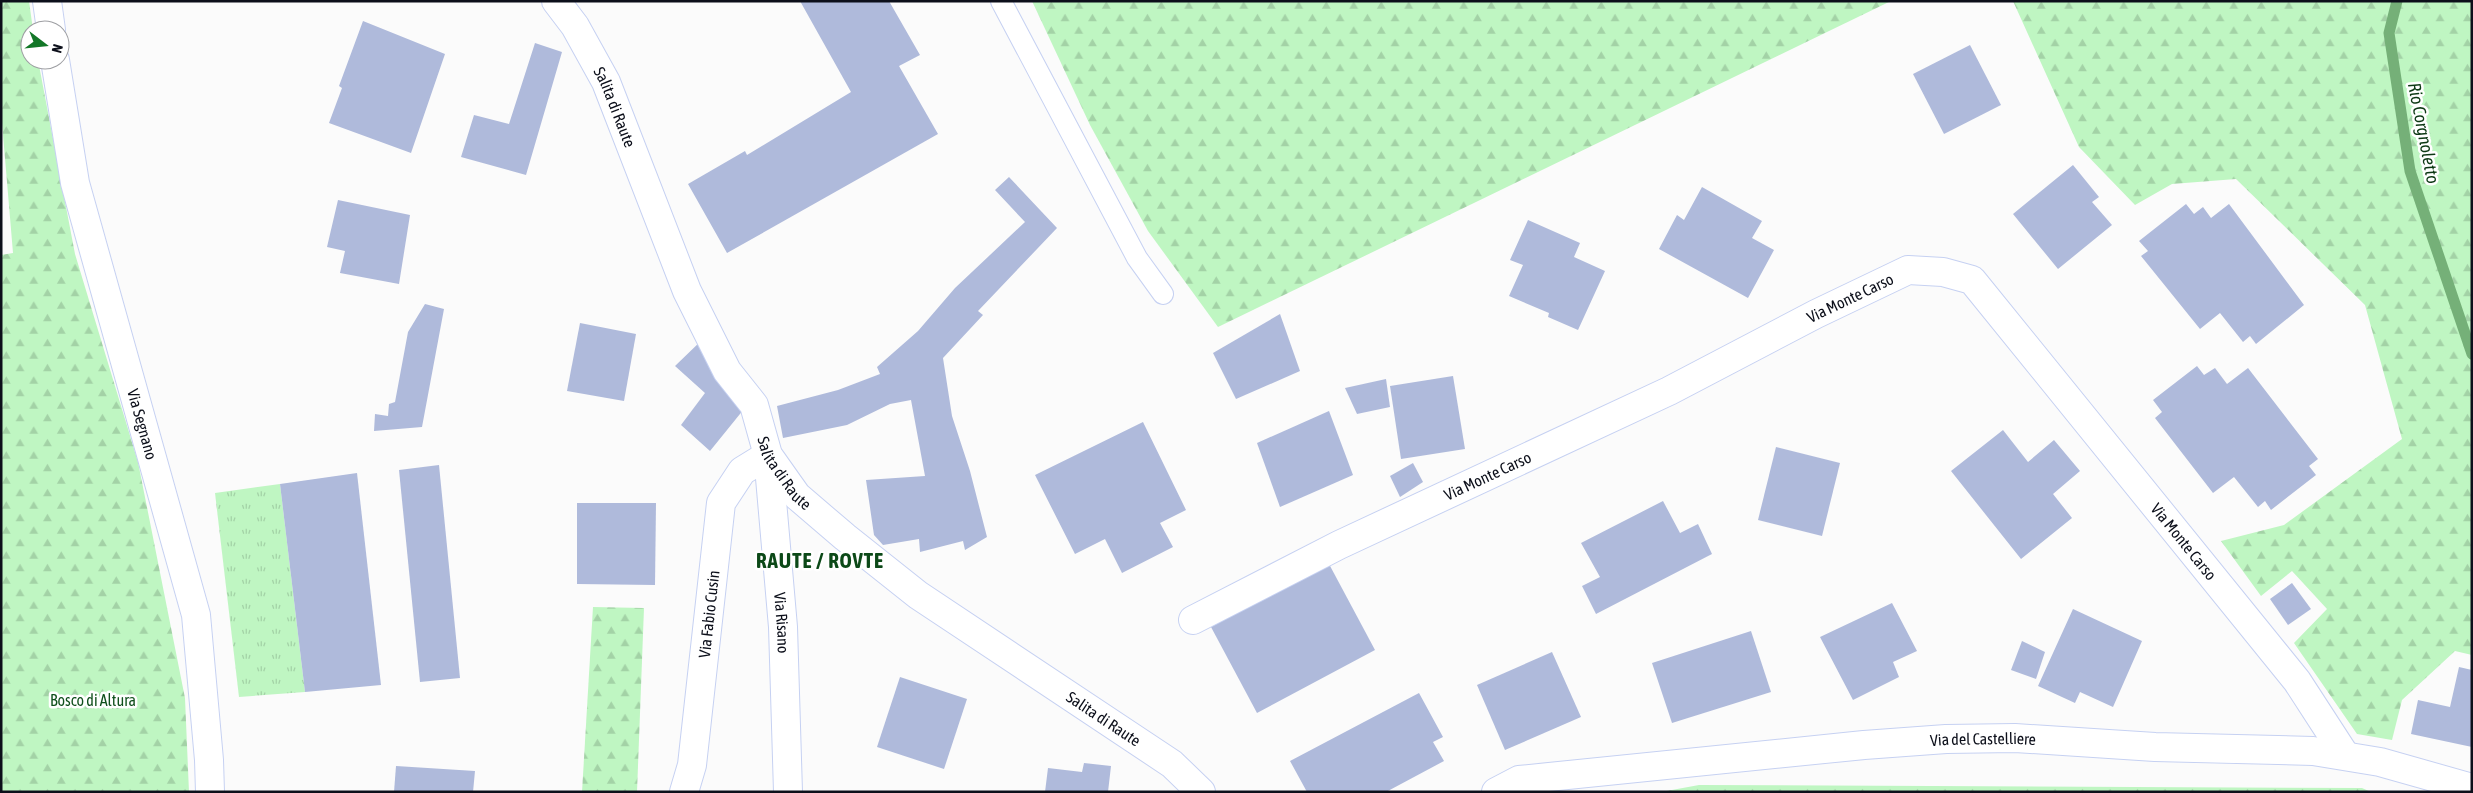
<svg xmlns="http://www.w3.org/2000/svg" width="2473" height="793" viewBox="0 0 2473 793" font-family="'Asap Condensed',sans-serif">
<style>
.grass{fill:url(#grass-tufts)}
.forest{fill:url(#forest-firs)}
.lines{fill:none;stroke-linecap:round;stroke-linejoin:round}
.stream{stroke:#75b078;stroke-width:11}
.building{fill:#afbadb}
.lane-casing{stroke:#c6d1f2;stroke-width:22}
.street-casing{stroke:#c6d1f2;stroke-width:30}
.lane{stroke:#fff;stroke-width:20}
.street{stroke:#fff;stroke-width:28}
.labels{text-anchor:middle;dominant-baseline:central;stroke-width:5;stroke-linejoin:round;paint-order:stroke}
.street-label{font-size:16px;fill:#0c0f1a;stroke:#fff}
.park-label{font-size:16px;fill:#10501c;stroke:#fff}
.water-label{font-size:18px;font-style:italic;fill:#0d3914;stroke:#fff}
.district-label{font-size:21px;font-weight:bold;letter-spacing:1px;fill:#0c4918;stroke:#fff}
</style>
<defs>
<pattern id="grass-tufts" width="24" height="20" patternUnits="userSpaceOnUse" patternTransform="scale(1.25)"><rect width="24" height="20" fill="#bff6c2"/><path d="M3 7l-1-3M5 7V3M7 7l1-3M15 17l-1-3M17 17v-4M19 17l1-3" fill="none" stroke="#a3d2a6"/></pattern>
<pattern id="forest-firs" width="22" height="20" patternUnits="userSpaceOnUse" patternTransform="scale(1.25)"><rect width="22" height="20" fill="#bff6c2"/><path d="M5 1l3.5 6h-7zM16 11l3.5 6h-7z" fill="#a3d2a6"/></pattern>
</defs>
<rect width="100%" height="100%" fill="#fbfbfb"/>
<path class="grass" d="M280 484 305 692 239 697 215 493Z"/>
<g class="forest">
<path d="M1 1H29L33 30H30V60H38L75 254 138 462 185 698 189 792H1V255L13 253 1 111Z"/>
<path d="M1032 1H1891L1218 327 1148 231 1090 125Z"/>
<path d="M2013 1H2472V655L2455 651 2402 700 2392 740 2357 734 2294 643 2327 609 2292 571 2261 596 2221 541 2284 525 2402 439 2365 305 2236 179 2172 184 2135 205 2079 147Z"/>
<path d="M593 607 644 608 637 792H582Z"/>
<path d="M1699 785 2362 788 2371 792H1661Z"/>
</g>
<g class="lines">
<path class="stream" d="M2397 1 2389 33 2410 171 2472 354"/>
</g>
<g class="building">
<path d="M800 1H889L920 55 899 66 938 134 727 253 688 184 745 151 747 155 851 92Z"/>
<path d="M363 21 445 54 411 153 329 123 342 88 339 86Z"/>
<path d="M535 43 562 52 526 175 461 157 474 115 509 124Z"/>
<path d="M1970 45 2001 105 1944 134 1913 74Z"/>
<path d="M2073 165 2099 197 2092 202 2112 225 2058 269 2013 214Z"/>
<path d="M1009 177 1057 228 978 311 983 315 943 358 952 416 970 471 987 537 965 550 963 541 920 552 919 539 883 545 874 535 866 480 925 476 911 400 890 404 847 425 783 438 777 406 838 390 880 374 877 367 918 331 955 288 1025 222 995 190Z"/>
<path d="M1702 187 1762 221 1752 238 1774 250 1748 298 1659 249 1677 215 1684 220Z"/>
<path d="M338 200 410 215 399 284 340 273 345 251 327 247Z"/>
<path d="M2186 204 2194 214 2203 207 2211 218 2229 204 2304 305 2256 344 2250 336 2243 342 2220 313 2200 329 2141 256 2148 251 2139 241Z"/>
<path d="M1528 220 1580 243 1574 257 1605 271 1578 330 1548 317 1549 313 1509 296 1523 265 1510 260Z"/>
<path d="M425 304 444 309 422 427 374 431 375 414 388 416 389 404 395 402 408 332Z"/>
<path d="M1280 314 1300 371 1236 399 1213 353Z"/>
<path d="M580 323 636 334 624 401 567 391Z"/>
<path d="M703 339 744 409 710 451 681 425 705 393 675 366Z"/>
<path d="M2197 366 2204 375 2215 368 2227 384 2248 368 2318 459 2309 466 2316 475 2271 510 2265 501 2258 507 2234 477 2213 493 2155 418 2162 412 2153 400Z"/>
<path d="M1453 376 1465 449 1401 459 1390 386Z"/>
<path d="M1386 379 1390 407 1357 414 1345 388Z"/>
<path d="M1329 411 1353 475 1280 507 1257 443Z"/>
<path d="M1143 422 1186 510 1160 523 1173 547 1122 573 1105 539 1075 554 1035 475Z"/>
<path d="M2003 430 2028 462 2054 440 2080 471 2053 494 2072 518 2021 559 1951 471Z"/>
<path d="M1776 447 1840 463 1822 536 1758 520Z"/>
<path d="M1413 463 1423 482 1400 497 1390 476Z"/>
<path d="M439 465 460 678 420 682 399 470Z"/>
<path d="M357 473 381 685 305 692 280 484Z"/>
<path d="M1663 501 1680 533 1698 524 1712 554 1596 614 1582 586 1600 577 1581 543Z"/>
<path d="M577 503H656L655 585 577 584Z"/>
<path d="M1329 564 1375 650 1257 713 1211 627Z"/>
<path d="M2292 583 2311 609 2288 625 2270 599Z"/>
<path d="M1892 603 1917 651 1893 662 1899 677 1853 700 1820 637Z"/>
<path d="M2073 609 2142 641 2113 707 2080 692 2075 703 2038 686Z"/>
<path d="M1751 631 1771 692 1672 723 1652 663Z"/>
<path d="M2022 641 2045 652 2036 679 2011 670Z"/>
<path d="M1552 652 1581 717 1505 750 1477 685Z"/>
<path d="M2459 667 2472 670V747L2411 734 2418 700 2450 707Z"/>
<path d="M900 677 967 699 944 769 877 747Z"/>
<path d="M1419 693 1443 737 1433 742 1444 761 1386 792H1307L1290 761Z"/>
<path d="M1084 763 1111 766 1108 792H1045L1048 768 1082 772Z"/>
<path d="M396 766 475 771 473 792H394Z"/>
</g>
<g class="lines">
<defs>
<path id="lane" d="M1001 1 1137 258 1163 294"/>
<g id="street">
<path d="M47 1 51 30"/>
<path id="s1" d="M556 1 575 26 606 82 687 291 727 371 754 405 768 455 797 496 845 537 918 595 1172 764 1201 792"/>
<path id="s2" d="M55 60 75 183 196 615 209 760 210 792"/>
<path id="s3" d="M1193 620 1339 545 1669 391 1816 314 1908 270 1943 272 1972 280 2297 681 2345 755"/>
<path id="s4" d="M684 792 692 765 721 503 742 471 768 455 783 627 788 792"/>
<path id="s5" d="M1496 792 1519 780 1864 745 1946 739 2015 738 2155 747 2313 751 2380 762 2472 788"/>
</g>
</defs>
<use href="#lane" class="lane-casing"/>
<use href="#street" class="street-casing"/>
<use href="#lane" class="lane"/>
<use href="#street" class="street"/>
</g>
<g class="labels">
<g class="street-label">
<text stroke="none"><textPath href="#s1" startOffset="122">Salita di Raute</textPath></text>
<text stroke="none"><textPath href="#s3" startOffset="732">Via Monte Carso</textPath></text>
<text stroke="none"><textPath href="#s2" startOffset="375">Via Segnano</textPath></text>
<text stroke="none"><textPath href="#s1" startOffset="528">Salita di Raute</textPath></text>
<text stroke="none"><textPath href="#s3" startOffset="328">Via Monte Carso</textPath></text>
<text stroke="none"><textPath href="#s3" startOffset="1198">Via Monte Carso</textPath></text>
<text stroke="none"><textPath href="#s4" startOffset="180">Via Fabio Cusin</textPath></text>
<text stroke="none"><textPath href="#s4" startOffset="529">Via Risano</textPath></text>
<text stroke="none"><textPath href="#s1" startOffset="934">Salita di Raute</textPath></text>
<text stroke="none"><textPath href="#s5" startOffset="492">Via del Castelliere</textPath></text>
</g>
<g class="park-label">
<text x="93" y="700">Bosco di Altura</text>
</g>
<g class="water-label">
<text transform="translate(2424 133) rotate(79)">Rio Corgnoletto</text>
</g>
<g class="district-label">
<text x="820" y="560">RAUTE / ROVTE</text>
</g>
</g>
<rect width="2473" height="793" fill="none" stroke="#0c0f1a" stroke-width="5"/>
<g transform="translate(45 45) rotate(106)"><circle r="24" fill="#ffffff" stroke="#9e9fa3"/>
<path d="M0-4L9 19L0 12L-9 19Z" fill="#137728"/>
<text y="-8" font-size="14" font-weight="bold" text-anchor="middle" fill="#0c0f1a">N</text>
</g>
</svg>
